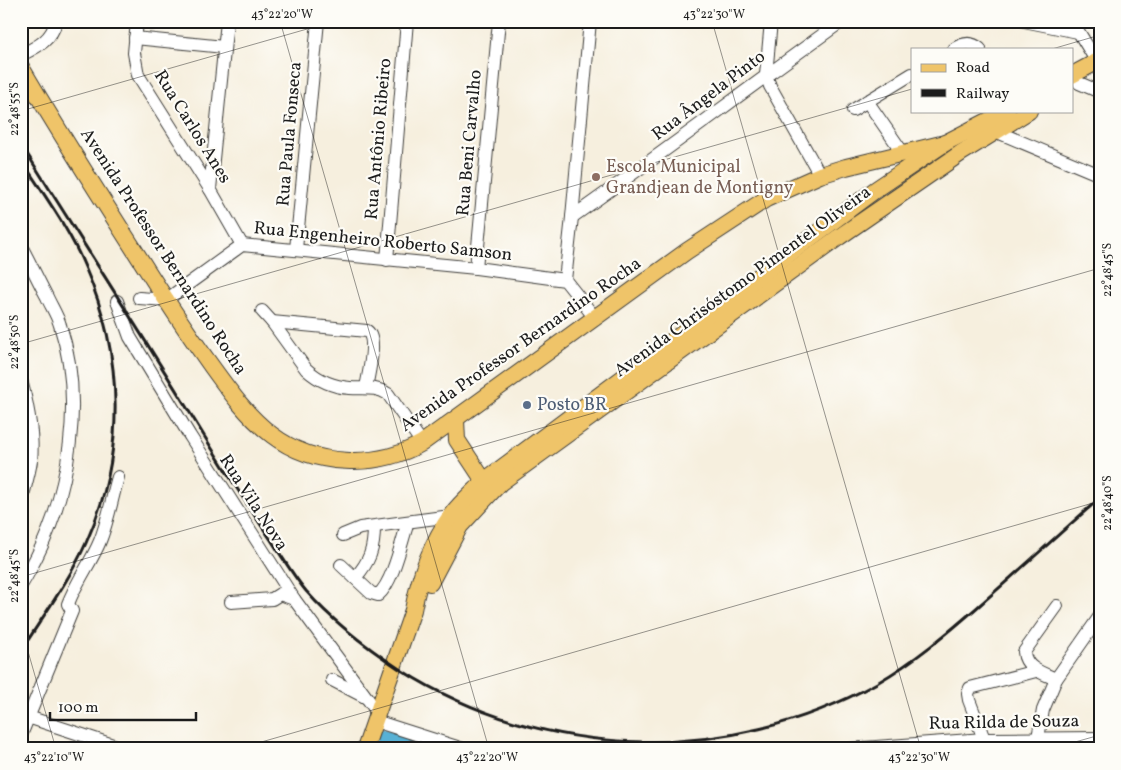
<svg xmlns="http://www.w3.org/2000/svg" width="1121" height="770" viewBox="0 0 1121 770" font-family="Vollkorn,serif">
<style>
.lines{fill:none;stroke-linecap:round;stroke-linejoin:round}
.river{stroke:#58b1d5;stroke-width:18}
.minor-casing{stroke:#3d3c39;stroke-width:14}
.major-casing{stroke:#3d3c39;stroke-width:18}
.minor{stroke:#fff;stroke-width:12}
.major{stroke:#efc469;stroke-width:16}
.rail{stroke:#1c1c1c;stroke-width:3}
.ticks{fill:none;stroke:#1c1c1c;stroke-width:1;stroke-opacity:0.45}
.education-dot{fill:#8d6e63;stroke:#fdfcf7;stroke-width:2}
.service-dot{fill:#5c6f8a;stroke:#fdfcf7;stroke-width:2}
.labels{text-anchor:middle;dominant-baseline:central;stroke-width:4.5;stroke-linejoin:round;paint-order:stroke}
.street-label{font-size:18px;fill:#1c1c1c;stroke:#fdfcf7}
.education-label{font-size:18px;fill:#785e54;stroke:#fdfcf7;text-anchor:start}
.service-label{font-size:18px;fill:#4e5e75;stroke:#fdfcf7;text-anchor:start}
.neatline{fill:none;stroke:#1c1c1c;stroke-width:2}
.ticks-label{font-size:12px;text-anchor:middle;fill:#1c1c1c}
</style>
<rect width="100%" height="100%" fill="#fdfcf7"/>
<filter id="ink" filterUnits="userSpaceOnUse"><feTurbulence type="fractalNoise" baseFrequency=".02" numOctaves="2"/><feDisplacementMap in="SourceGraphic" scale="10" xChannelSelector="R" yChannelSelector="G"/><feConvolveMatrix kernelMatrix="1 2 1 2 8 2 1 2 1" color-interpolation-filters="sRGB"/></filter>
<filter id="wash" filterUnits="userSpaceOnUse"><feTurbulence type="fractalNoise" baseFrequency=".0096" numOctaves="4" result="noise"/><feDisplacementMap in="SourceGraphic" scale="20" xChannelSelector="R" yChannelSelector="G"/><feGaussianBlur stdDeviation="1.12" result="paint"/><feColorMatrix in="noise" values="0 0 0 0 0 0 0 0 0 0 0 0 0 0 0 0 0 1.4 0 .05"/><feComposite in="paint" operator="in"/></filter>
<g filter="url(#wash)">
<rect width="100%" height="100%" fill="#f6efde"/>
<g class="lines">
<g class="river">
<path d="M383 737 433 749"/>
<path d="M955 749 1019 744"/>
</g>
</g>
</g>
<g filter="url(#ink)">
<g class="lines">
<defs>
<g id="minor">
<path d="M137 21 134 53 138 75 210 189 242 245"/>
<path d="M771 21 766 75 770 86 820 175"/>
<path d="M1024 21 1078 32"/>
<path d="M1072 21 1097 62"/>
<path d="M135 38 224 47"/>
<path d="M954 49C963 43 971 41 980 49"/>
<path d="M21 55C37 47 52 40 56 21"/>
<path d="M1079 83 1100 92"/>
<path d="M867 101 903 153"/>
<path d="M853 110 912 74"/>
<path d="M995 131 1100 175"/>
<path d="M210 189 227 21"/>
<path d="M572 217C663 153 751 86 842 21"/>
<path d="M21 246C30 263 38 280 47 297 51 306 57 315 60 325 84 398 70 491 36 558 31 567 27 577 21 585"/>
<path d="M296 249 318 21"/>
<path d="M387 260 407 21"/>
<path d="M476 268 499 21"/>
<path d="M565 280 572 217 590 21"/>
<path d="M139 298 166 300 242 245 476 268 565 280 595 318"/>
<path d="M117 301 130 337 190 436 294 599 378 713"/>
<path d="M262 311 272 322 306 369C318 380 334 387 350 388 364 389 376 386 388 394L422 443"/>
<path d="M272 322 367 331C378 339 368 375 366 388"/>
<path d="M21 380C28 406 34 434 31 461 29 475 24 490 21 503"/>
<path d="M343 535 360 528 451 516"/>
<path d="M341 565 371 593 378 595C393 583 402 540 408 522"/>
<path d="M355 578C370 561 374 549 374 527"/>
<path d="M231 602 272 599 280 594 294 599"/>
<path d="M1056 679C1042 673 1025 668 1024 652L1057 606"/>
<path d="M332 680 365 697"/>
<path d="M28 717 125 749"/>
<path d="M375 721 463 749"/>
<path d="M21 735 72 611 68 604C76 582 91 563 100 541 108 521 112 498 118 477"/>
<path d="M984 739 969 700 968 694 970 688 1036 671"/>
<path d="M849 749 984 739 1100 738"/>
<path d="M1036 749 1043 710 1056 679 1100 616"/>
</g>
<g id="major">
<path d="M21 67C61 136 104 202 147 270 168 303 189 335 212 367 230 392 248 417 272 435 314 467 377 469 422 443L687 251 766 199 820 175 846 167 945 143"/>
<path d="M1072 75 1100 60"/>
<path d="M456 420 457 440 484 481 495 483"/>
<path d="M430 583 460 526 500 483 839 237 961 153 1029 111"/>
<path d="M365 749 413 610C419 577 432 541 452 514 461 502 473 492 484 481L875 190 945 143 1007 111"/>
</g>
</defs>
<use href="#minor" class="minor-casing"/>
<use href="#major" class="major-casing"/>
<use href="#minor" class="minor"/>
<use href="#major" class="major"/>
<g class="rail">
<path d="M21 144C76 232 133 320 187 408 214 452 240 495 269 537 281 555 292 574 306 591 333 622 366 647 401 670 544 761 728 766 877 683 915 661 948 633 981 604 1021 569 1060 533 1100 498"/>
<path d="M21 159C43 194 69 228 85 267 124 355 126 455 86 543 69 581 43 616 21 651"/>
</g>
</g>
</g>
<path class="ticks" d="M280 21 489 749M712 21 921 749M1052 49 1100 35M21 111 335 21M21 344 912 89M21 577 1100 268M21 627 56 749M237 749 1100 501M1050 749 1100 735"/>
<circle class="education-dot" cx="596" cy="177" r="5"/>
<circle class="service-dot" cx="527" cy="405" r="5"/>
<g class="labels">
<g class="street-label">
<text transform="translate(709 96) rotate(-37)">Rua Ângela Pinto</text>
<text transform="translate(192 127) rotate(58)">Rua Carlos Anes</text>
<text transform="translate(290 134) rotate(-85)">Rua Paula Fonseca</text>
<text transform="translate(379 139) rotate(-85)">Rua Antônio Ribeiro</text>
<text transform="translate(470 143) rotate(-85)">Rua Beni Carvalho</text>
<text transform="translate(383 242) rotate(6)">Rua Engenheiro Roberto Samson</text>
<text transform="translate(163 252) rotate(57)">Avenida Professor Bernardino Rocha</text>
<text transform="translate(743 282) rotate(-36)">Avenida Chrisóstomo Pimentel Oliveira</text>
<text transform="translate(521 345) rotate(-35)">Avenida Professor Bernardino Rocha</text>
<text transform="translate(253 503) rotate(57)">Rua Vila Nova</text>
<text transform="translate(1004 723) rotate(-1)">Rua Rilda de Souza</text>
</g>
<g class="education-label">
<text x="606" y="167">Escola Municipal<tspan x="606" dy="21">Grandjean de Montigny</tspan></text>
</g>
<g class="service-label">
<text x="537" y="405">Posto BR</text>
</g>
</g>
<rect width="1121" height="770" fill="none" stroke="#fdfcf7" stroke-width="55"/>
<rect x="911" y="48" width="162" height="65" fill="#fdfcf7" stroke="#a3a29f"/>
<rect x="921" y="64" width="25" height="8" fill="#efc469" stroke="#a3a29f"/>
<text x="956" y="72" font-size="15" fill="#1c1c1c">Road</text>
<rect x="921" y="89" width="25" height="8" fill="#1c1c1c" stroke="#a3a29f"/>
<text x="956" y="98" font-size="15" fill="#1c1c1c">Railway</text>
<path d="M50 712v8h146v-8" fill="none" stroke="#1c1c1c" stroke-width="2.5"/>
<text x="58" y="712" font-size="15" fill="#1c1c1c" stroke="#fdfcf7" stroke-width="4" paint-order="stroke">100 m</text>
<rect x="28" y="28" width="1066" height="714" class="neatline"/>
<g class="ticks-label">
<text x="282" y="18">43°22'20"W</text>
<text x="714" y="18">43°22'30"W</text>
<text transform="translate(14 109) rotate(-90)" y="4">22°48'55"S</text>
<text transform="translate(1107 270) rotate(-90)" y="4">22°48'45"S</text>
<text transform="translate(14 342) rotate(-90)" y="4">22°48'50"S</text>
<text transform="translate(1107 503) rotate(-90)" y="4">22°48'40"S</text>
<text transform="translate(14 576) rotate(-90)" y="4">22°48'45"S</text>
<text x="54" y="761">43°22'10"W</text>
<text x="487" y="761">43°22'20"W</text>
<text x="919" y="761">43°22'30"W</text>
</g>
</svg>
